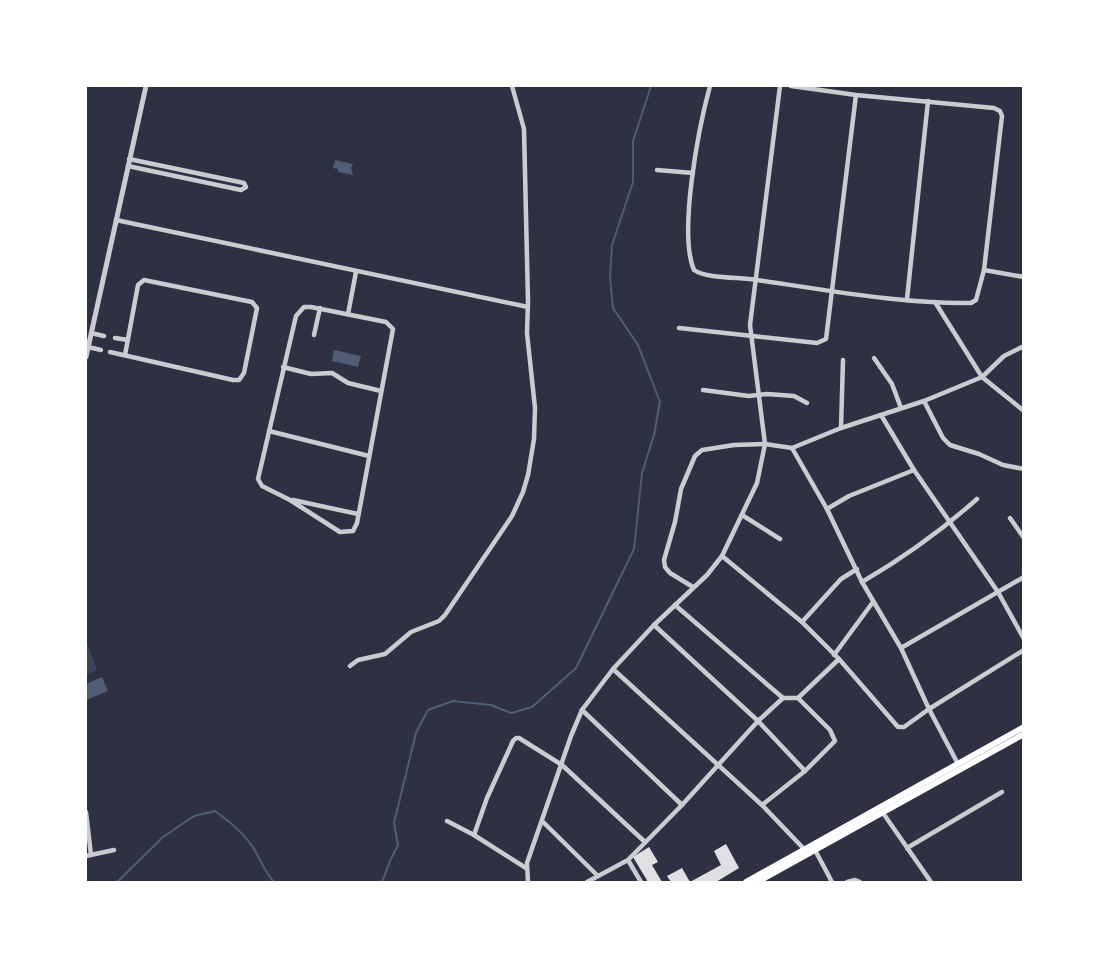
<svg xmlns="http://www.w3.org/2000/svg" width="1109" height="968" viewBox="0 0 1109 968" font-family="'Playfair Display',serif">
<style>
.green{fill:#3c4559}
.water{fill:#4f5d75}
.lines{fill:none;stroke-linecap:round;stroke-linejoin:round}
.stream{stroke:#4f5d75;stroke-width:2}
.building{fill:#e0e0e3}
.minor{stroke:#caccd0;stroke-width:4.5}
.tertiary{stroke:#caccd0;stroke-width:5}
.secondary{stroke:#fff;stroke-width:6}
</style>
<rect width="100%" height="100%" fill="#2d3142"/>
<path class="green" d="M86 640 97 670 86 675Z"/>
<g class="water">
<path d="M335 160 353 164 351 168 353 175 338 172V169L333 168Z"/>
<path d="M334 350 361 356 358 367 332 361Z"/>
<path d="M102 677 108 691 86 700V684Z"/>
</g>
<g class="lines">
<g class="stream">
<path d="M117 882 163 837 194 816 215 811C230 822 244 833 254 849 261 861 265 872 274 882"/>
<path d="M382 882 390 861 398 845 394 823 416 733 428 710 453 701 491 705 511 713 532 707 576 668 634 549 642 473 654 435 660 402 638 345 613 308 610 277 612 245 633 182V141L651 86"/>
</g>
</g>
<g class="building">
<path d="M726 844 739 868 716 882H671L667 876 682 868 690 882 721 865 714 851Z"/>
<path d="M649 847 658 862 652 865 662 882H648L633 857Z"/>
</g>
<g class="lines">
<g class="minor">
<path d="M710 86C699 126 678 233 694 270 707 279 741 277 757 280 828 290 899 304 971 303L976 300 984 270 1002 116 1000 111 994 108 856 95 791 86"/>
<path d="M128 166 241 190 246 187 244 183 129 159"/>
<path d="M657 170 693 173"/>
<path d="M116 220 528 307"/>
<path d="M984 270 1024 277"/>
<path d="M907 299 928 101"/>
<path d="M935 302 982 377 1024 411"/>
<path d="M304 307H311L386 322 393 329 357 523 353 531 340 532 290 500 262 486 258 479 296 316Z"/>
<path d="M348 314 356 272"/>
<path d="M679 328 817 343 826 339 856 95"/>
<path d="M91 333 104 336"/>
<path d="M314 335 320 308"/>
<path d="M115 338 128 340"/>
<path d="M88 347 101 350"/>
<path d="M110 352 233 380H239L244 373 257 308 252 302 144 280 138 285 125 355"/>
<path d="M874 358 892 384 901 408"/>
<path d="M283 367 311 374 332 373 348 383 381 391"/>
<path d="M703 390 749 396 767 394 794 396 807 403"/>
<path d="M924 401 943 438 950 445 979 454 1003 465 1024 469"/>
<path d="M881 415 914 470 998 592 1024 639"/>
<path d="M841 428 843 360"/>
<path d="M269 431 369 456"/>
<path d="M792 448 827 509 862 582 901 648 929 709 958 764"/>
<path d="M293 500 358 514"/>
<path d="M827 509 849 496 914 470"/>
<path d="M742 515 780 539"/>
<path d="M1010 518 1024 538"/>
<path d="M722 556 802 622 839 659 898 727H904L929 709 1024 650"/>
<path d="M862 582C903 558 941 531 977 499"/>
<path d="M693 587 670 573 665 567 664 560 675 522 681 489 695 456 702 450 734 445 765 444 792 448 841 428 924 401 982 377 1004 356 1022 347"/>
<path d="M675 605 783 698H798L839 659"/>
<path d="M802 622 841 579 857 569"/>
<path d="M654 625 758 721 805 771"/>
<path d="M901 648 1024 577"/>
<path d="M834 655 873 602"/>
<path d="M350 666 358 660 385 654 411 632 439 621 445 615 512 516 523 492 528 475 534 439 535 408 527 333 528 301 524 129 512 86"/>
<path d="M613 669 762 805 805 850"/>
<path d="M582 710 682 805"/>
<path d="M762 805 805 771 835 741 830 730 798 698"/>
<path d="M86 812 91 855"/>
<path d="M883 813 931 882"/>
<path d="M447 821 474 835 526 868"/>
<path d="M542 821 598 876"/>
<path d="M474 835 487 798 513 741 516 738H519L562 765 645 842"/>
<path d="M907 848 1002 792"/>
<path d="M815 850 832 882"/>
<path d="M86 856 114 850"/>
<path d="M628 860 641 882"/>
<path d="M528 882 527 863 571 736 582 710 613 669 654 625 707 575 722 556 757 483 765 444 750 325 780 86"/>
<path d="M587 882 628 860 682 805 758 721 783 698"/>
<path d="M847 882 855 880 860 882"/>
</g>
<path class="tertiary" d="M86 357 146 86"/>
<g class="secondary">
<path d="M746 882 1024 727"/>
<path d="M757 882 1024 734"/>
</g>
</g>
<rect width="1109" height="968" fill="none" stroke="#ffffff" stroke-width="174"/>
</svg>
